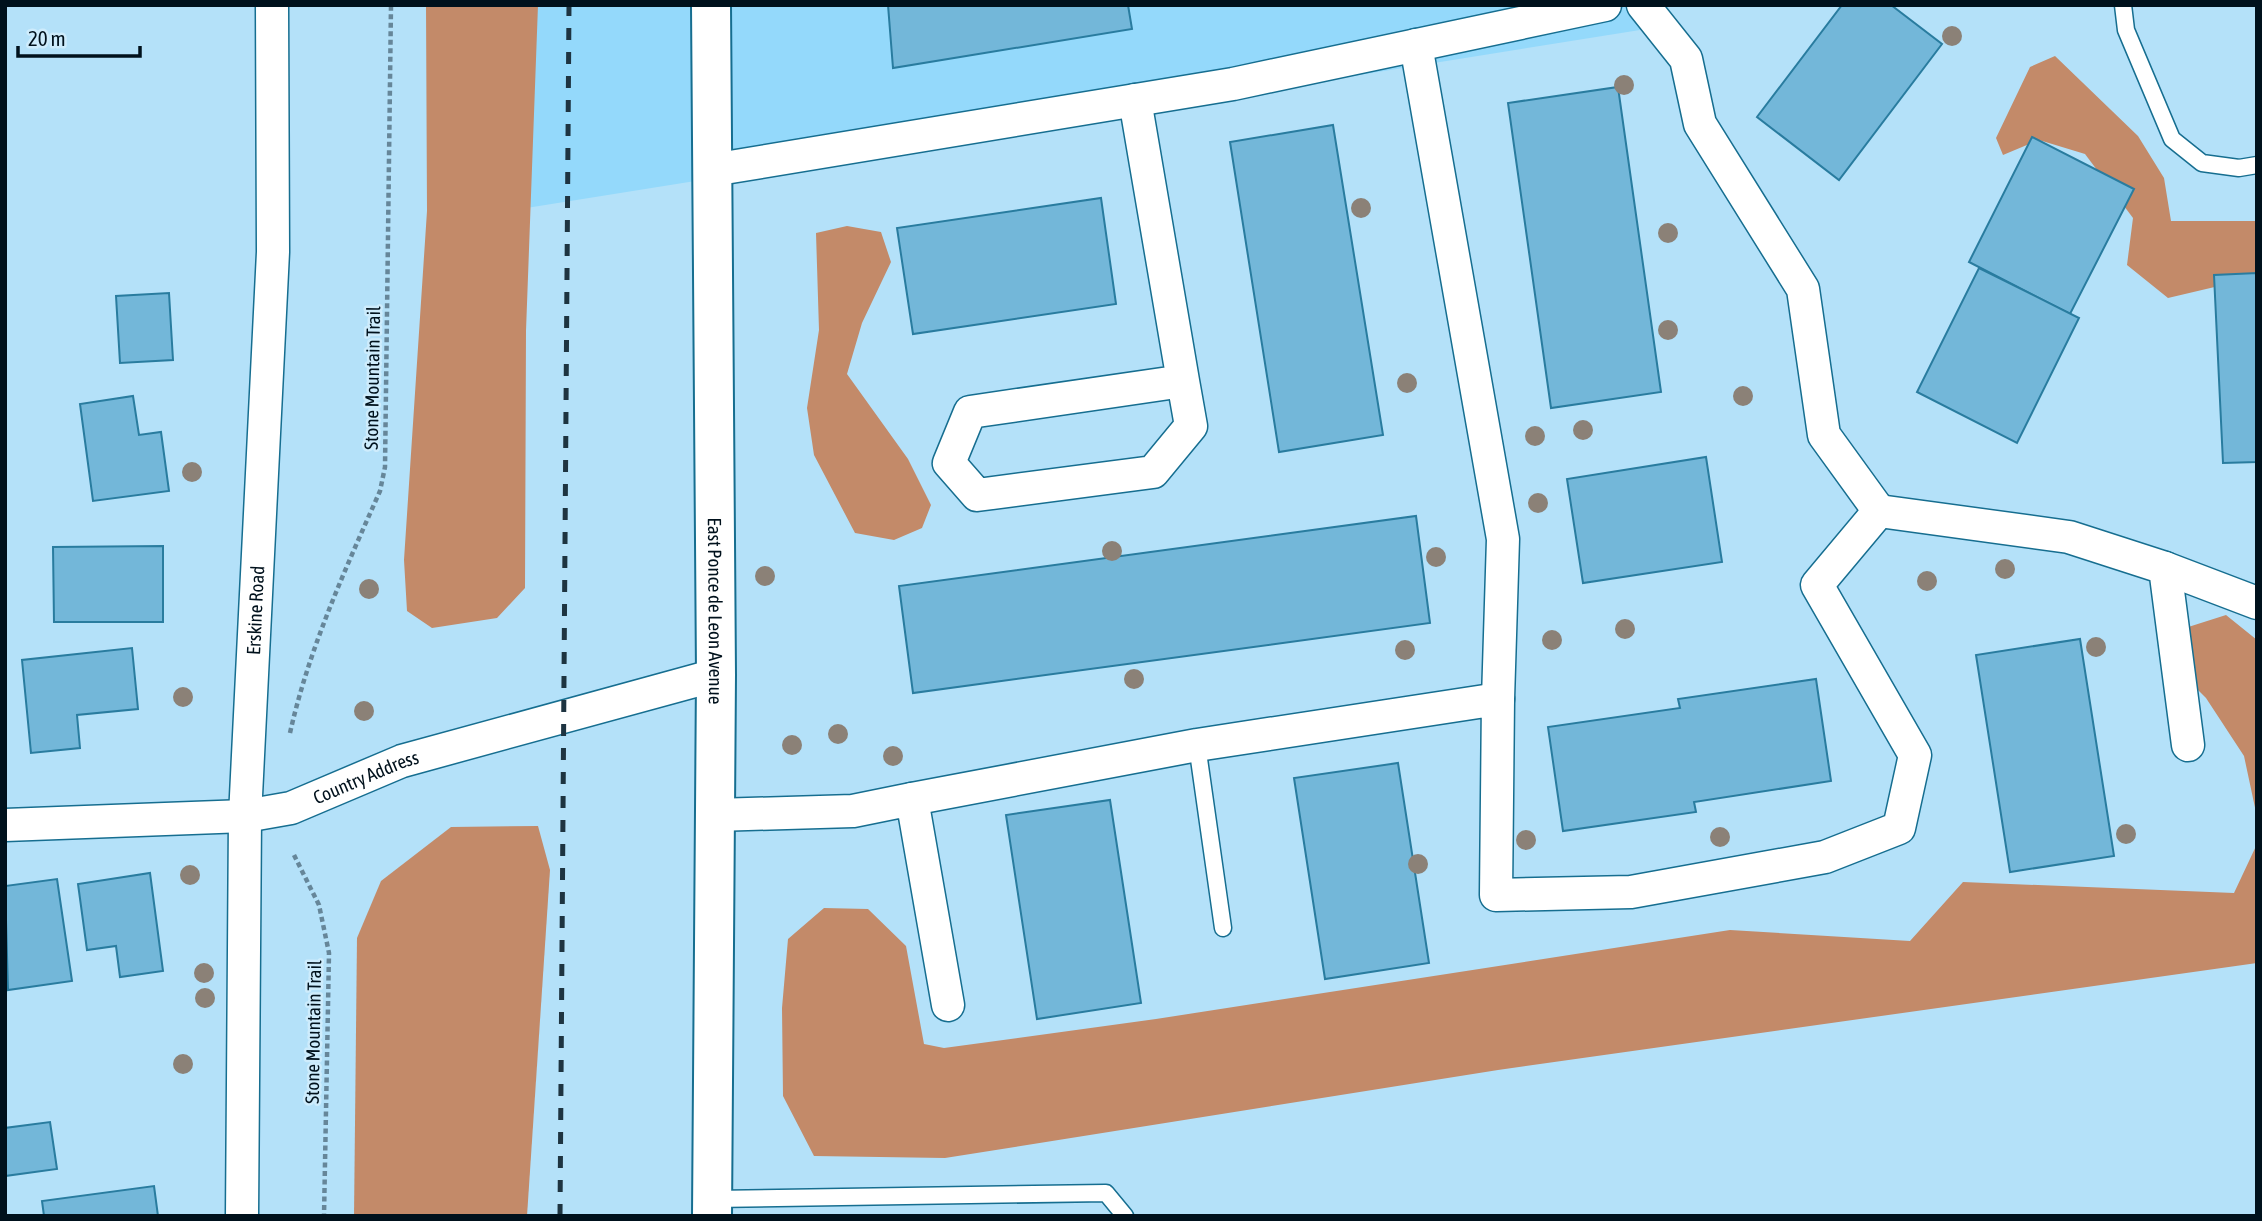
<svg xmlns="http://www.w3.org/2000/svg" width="2262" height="1221" viewBox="0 0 2262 1221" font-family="'Asap Condensed',sans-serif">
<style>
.built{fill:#94d9fb}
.forest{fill:#c38a69}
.building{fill:#73b7d9;stroke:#297c9f;stroke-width:2}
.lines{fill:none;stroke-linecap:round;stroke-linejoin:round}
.service-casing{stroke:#166e90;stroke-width:19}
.minor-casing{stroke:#166e90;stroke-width:35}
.secondary-casing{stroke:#166e90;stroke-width:42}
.path{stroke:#668699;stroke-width:4.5;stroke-dasharray:5 3.5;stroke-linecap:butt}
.service{stroke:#fff;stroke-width:16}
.minor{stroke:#fff;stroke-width:32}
.secondary{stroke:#fff;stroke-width:38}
.rail{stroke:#1e3441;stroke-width:5;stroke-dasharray:12 12;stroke-linecap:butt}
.tree{fill:#8b8177}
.labels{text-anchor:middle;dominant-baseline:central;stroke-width:5;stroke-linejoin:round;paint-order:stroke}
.street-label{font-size:19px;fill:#00111c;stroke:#ceecfc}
</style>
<rect width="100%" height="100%" fill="#b4e1f9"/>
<path class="built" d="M508 5H1662L1665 26 514 210Z"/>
<g class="forest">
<path d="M426 5H538L526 331 525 588 497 618 432 628 407 611 404 560 427 211Z"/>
<path d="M2055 56 2138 136 2164 178 2171 221H2257V277L2168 298 2127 265 2133 218 2085 154 2039 140 2003 155 1996 138 2030 67Z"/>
<path d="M847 226 881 232 891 262 862 323 847 374 908 459 931 505 922 528 894 540 855 533 814 455 807 408 819 330 816 233Z"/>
<path d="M2226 615 2257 640V817L2244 756 2206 698 2187 679 2182 629Z"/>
<path d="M538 826 550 870 527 1216H354L357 938 381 881 451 827Z"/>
<path d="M2257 844V963L1498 1070 945 1158 814 1156 783 1096 782 1008 788 939 824 908 868 909 906 946 924 1044 944 1048 1156 1019 1730 930 1910 941 1963 882 2234 893Z"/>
</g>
<g class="building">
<path d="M888 5H1128L1132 29 893 68Z"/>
<path d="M1842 5H1891L1942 44 1839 180 1757 117Z"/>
<path d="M1618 87 1661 392 1551 408 1508 103Z"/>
<path d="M1333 125 1383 435 1279 452 1230 142Z"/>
<path d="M2032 137 2134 189 2070 314 1969 262Z"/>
<path d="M1101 198 1116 304 913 334 897 228Z"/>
<path d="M1979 268 2079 318 2017 443 1917 392Z"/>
<path d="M2257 273V462L2223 463 2214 275Z"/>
<path d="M169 293 173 360 120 363 116 296Z"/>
<path d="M133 396 139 435 161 432 169 491 93 501 80 404Z"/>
<path d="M1706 457 1722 562 1583 583 1567 479Z"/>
<path d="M1416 516 1430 623 913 693 899 586Z"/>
<path d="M163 546V622H54L53 547Z"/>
<path d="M2080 639 2114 856 2010 872 1976 655Z"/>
<path d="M132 648 138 709 77 715 80 748 31 753 22 660Z"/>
<path d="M1816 679 1831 781 1694 802 1696 812 1563 831 1548 727 1680 708 1678 699Z"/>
<path d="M1398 763 1429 963 1325 979 1294 778Z"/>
<path d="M1110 800 1141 1003 1037 1019 1006 815Z"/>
<path d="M150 873 163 971 120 977 116 946 87 950 78 884Z"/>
<path d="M57 879 72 981 8 990 5 886Z"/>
<path d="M50 1122 57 1169 5 1176V1128Z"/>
<path d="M154 1186 158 1216H44L42 1201Z"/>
</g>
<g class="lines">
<defs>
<g id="service">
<path d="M2123 5 2126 30 2172 139 2202 163 2239 168 2257 165"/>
<path d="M1197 745 1223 928"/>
<path d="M713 1199 1106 1193 1125 1216"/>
</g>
<g id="minor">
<path d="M1643 5 1686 59 1700 124 1803 289 1824 435 1879 511"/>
<path d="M1416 45 1503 539 1498 699"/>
<path d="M1135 100 1183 381 1191 426 1153 472 977 495 949 463 970 412 1183 381"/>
<path d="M712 170 1233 84 1605 5"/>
<path d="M2165 568 2257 603"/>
<path d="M912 799 1197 745 1498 699 1496 895 1631 892 1825 857 1899 828 1915 755 1817 585 1879 511 2069 537 2165 568 2188 745"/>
<path d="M715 815 853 811 912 799 948 1005"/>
<path id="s1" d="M5 825 245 816 291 808 402 761 716 675"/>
<path id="s2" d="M242 1216 245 816 273 252 272 5"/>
</g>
<g id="secondary">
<path id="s3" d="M711 5 716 675 712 1216"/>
</g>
</defs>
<use href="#service" class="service-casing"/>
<use href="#minor" class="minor-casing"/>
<use href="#secondary" class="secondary-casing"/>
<g class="path">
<path d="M290 733C309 648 345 570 380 491L385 467 391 5"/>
<path d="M294 855 319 905 329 953 324 1216"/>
</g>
<use href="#service" class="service"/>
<use href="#minor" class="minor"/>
<use href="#secondary" class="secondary"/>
<path class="rail" d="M560 1216 569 5"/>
</g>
<g class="tree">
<circle cx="1952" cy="36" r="10"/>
<circle cx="1624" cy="85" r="10"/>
<circle cx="1361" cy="208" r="10"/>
<circle cx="1668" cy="233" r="10"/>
<circle cx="1668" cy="330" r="10"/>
<circle cx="1407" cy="383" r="10"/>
<circle cx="1743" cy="396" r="10"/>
<circle cx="1583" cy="430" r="10"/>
<circle cx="1535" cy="436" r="10"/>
<circle cx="192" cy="472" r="10"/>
<circle cx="1538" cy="503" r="10"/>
<circle cx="1112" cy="551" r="10"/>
<circle cx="1436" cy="557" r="10"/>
<circle cx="2005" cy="569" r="10"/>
<circle cx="765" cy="576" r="10"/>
<circle cx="1927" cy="581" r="10"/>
<circle cx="369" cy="589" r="10"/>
<circle cx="1625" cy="629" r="10"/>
<circle cx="1552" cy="640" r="10"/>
<circle cx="2096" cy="647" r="10"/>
<circle cx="1405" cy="650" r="10"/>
<circle cx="1134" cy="679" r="10"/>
<circle cx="183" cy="697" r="10"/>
<circle cx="364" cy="711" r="10"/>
<circle cx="838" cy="734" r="10"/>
<circle cx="792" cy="745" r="10"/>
<circle cx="893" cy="756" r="10"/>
<circle cx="2126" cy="834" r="10"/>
<circle cx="1720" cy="837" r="10"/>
<circle cx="1526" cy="840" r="10"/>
<circle cx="1418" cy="864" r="10"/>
<circle cx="190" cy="875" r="10"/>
<circle cx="204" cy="973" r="10"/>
<circle cx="205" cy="998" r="10"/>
<circle cx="183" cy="1064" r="10"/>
</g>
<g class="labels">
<g class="street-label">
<text transform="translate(372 378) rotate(-89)">Stone Mountain Trail</text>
<text stroke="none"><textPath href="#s2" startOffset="606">Erskine Road</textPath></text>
<text stroke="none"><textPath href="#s3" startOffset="606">East Ponce de Leon Avenue</textPath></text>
<text stroke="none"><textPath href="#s1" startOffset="368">Country Address</textPath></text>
<text transform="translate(313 1032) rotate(-89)">Stone Mountain Trail</text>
</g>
</g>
<rect width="2262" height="1221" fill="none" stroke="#00111c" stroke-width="14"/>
<path d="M18 46v10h122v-10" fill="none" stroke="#00111c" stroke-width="3.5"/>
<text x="28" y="46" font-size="21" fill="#00111c" stroke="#ceecfc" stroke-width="5" paint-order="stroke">20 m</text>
</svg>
